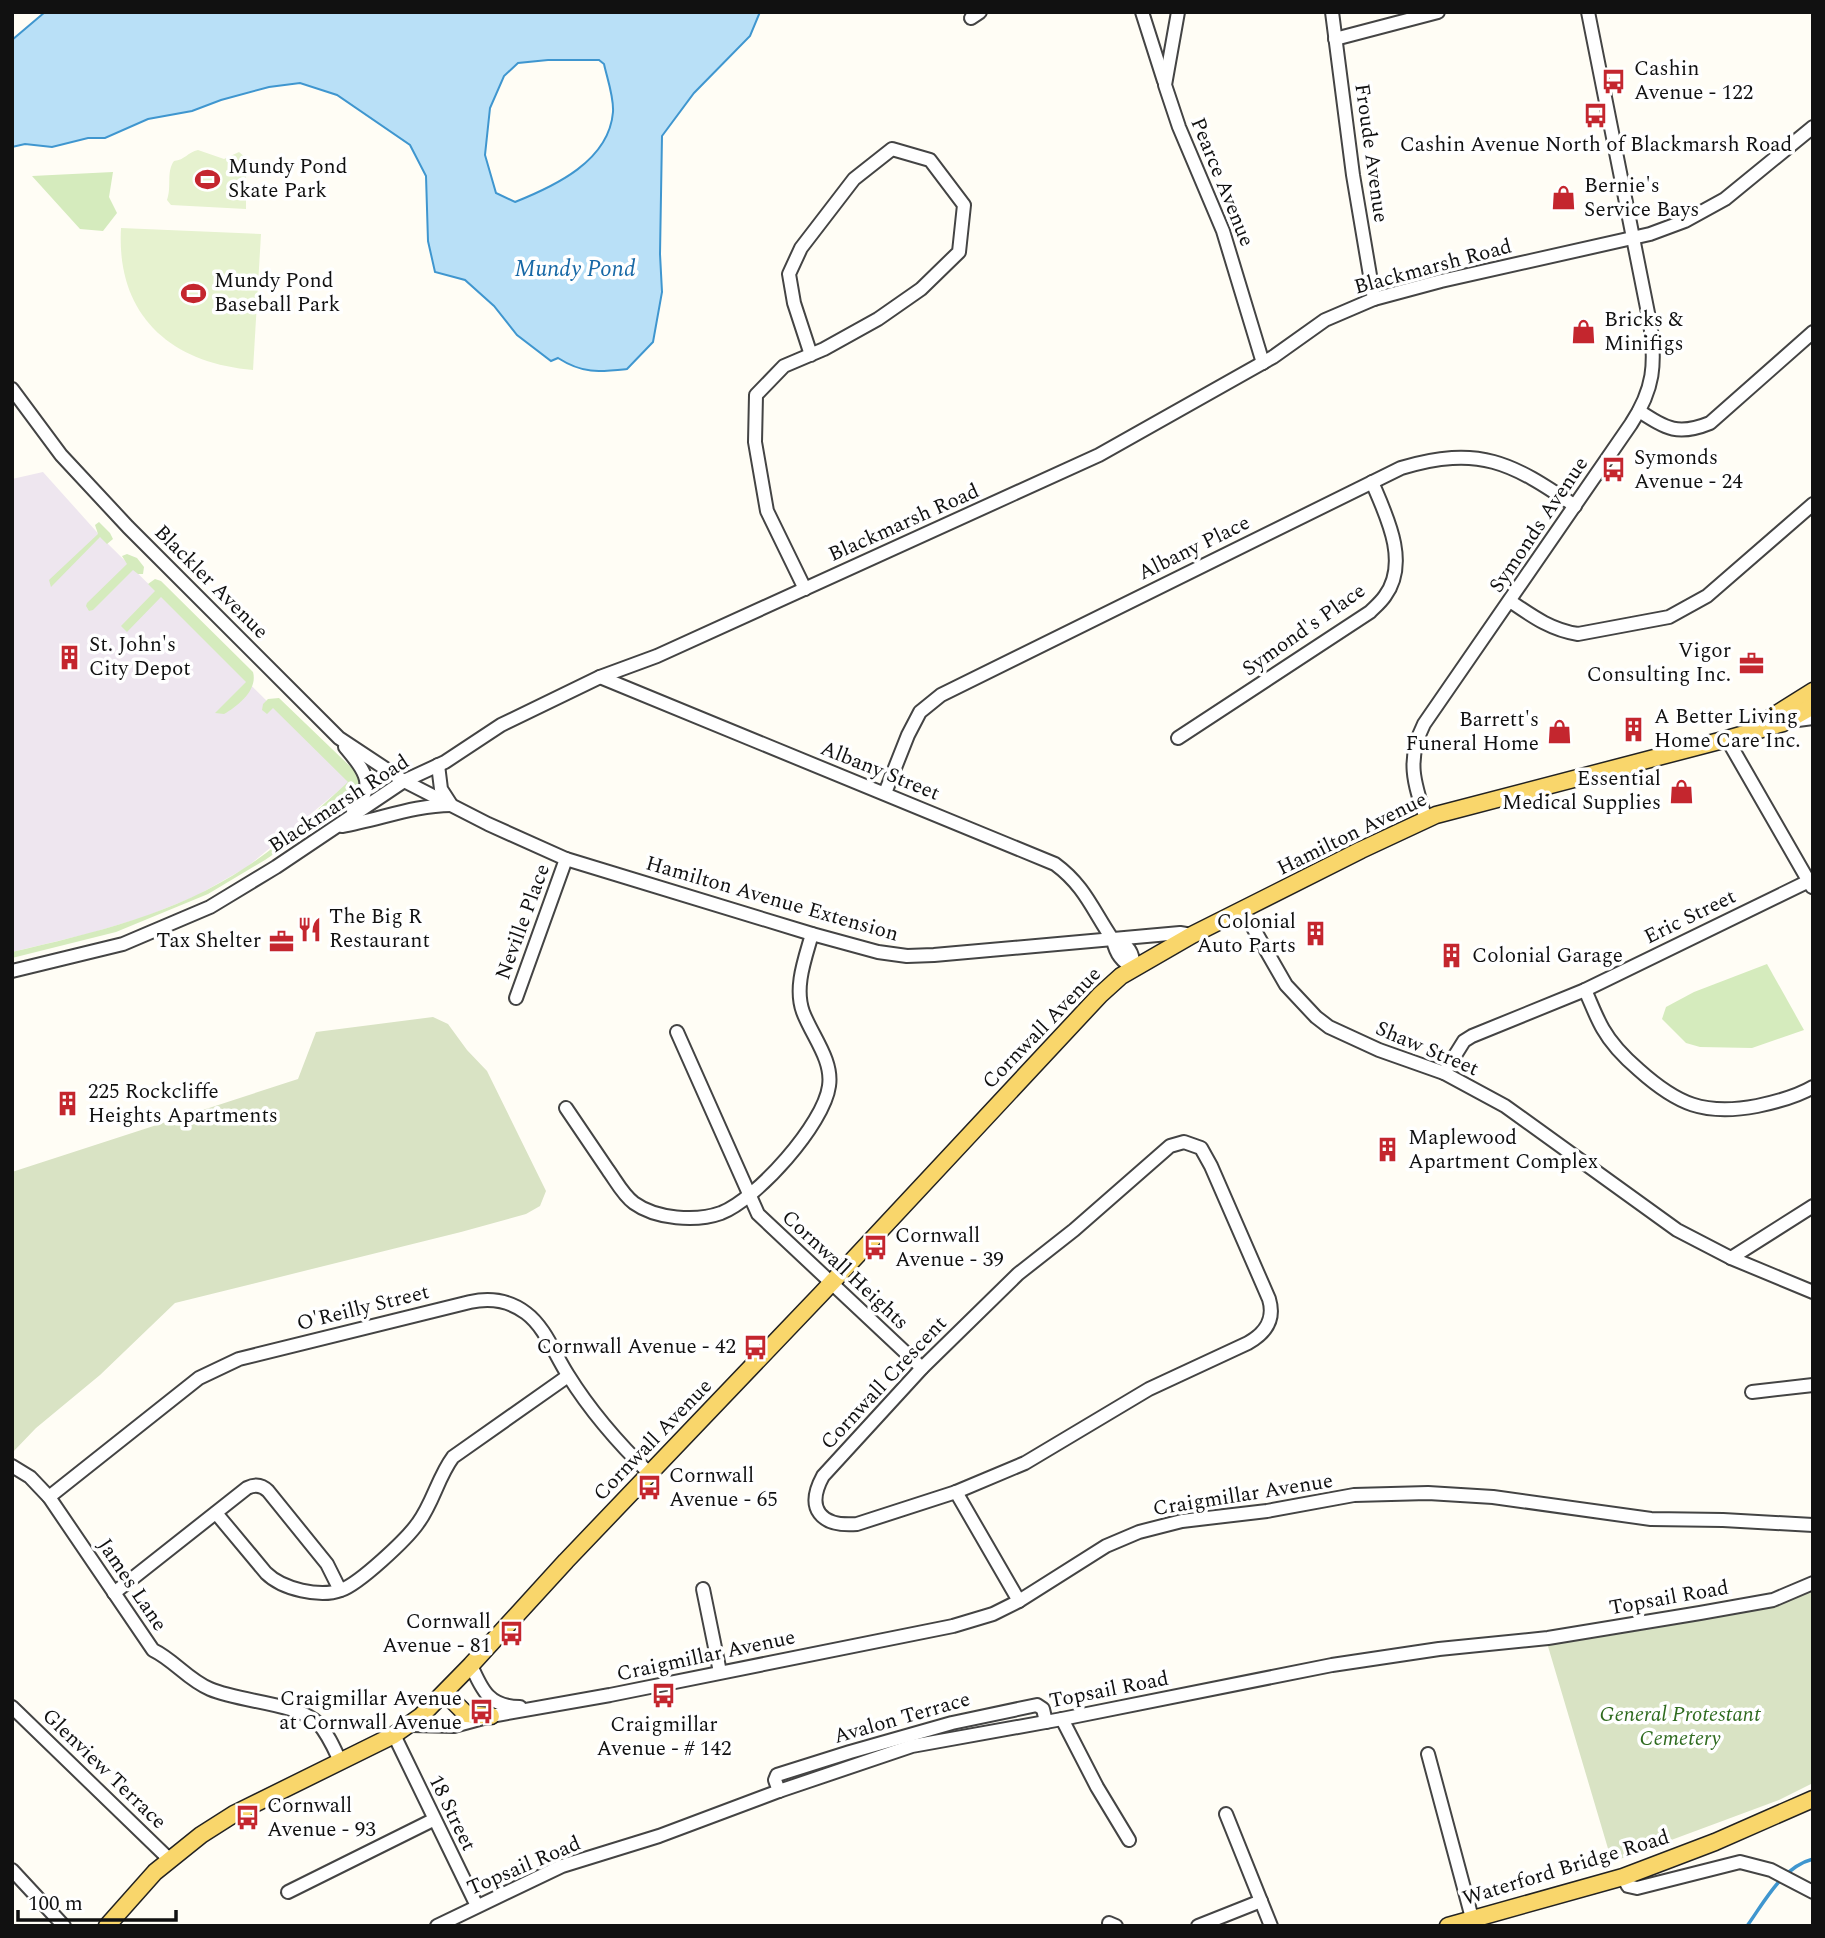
<svg xmlns="http://www.w3.org/2000/svg" width="1825" height="1938" viewBox="0 0 1825 1938" font-family="Spectral,serif">
<style>
.industrial{fill:#eee6ef}
.green{fill:#d5ebbd}
.cemetery{fill:#d9e3c4}
.pitch{fill:#e6f2cf}
.water{fill:#b9e0f7;stroke:#3f96cf;stroke-width:2;fill-rule:evenodd}
.lines{fill:none;stroke-linecap:round;stroke-linejoin:round}
.stream{stroke:#3f96cf;stroke-width:3.5}
.minor-casing{stroke:#444;stroke-width:16}
.major-casing{stroke:#222;stroke-width:19}
.minor{stroke:#fff;stroke-width:12}
.major{stroke:#f9d66b;stroke-width:16}
.labels{text-anchor:middle;dominant-baseline:central;stroke-width:7;stroke-linejoin:round;paint-order:stroke}
.poi-label{font-size:21px;fill:#111;stroke:#fff;text-anchor:start}
.street-label{font-size:21px;fill:#111;stroke:#fff}
.park-label{font-size:21px;font-style:italic;fill:#2f6b1f;stroke:#fff}
.water-label{font-size:23px;font-style:italic;fill:#1768a6;stroke:#fff}
</style>
<rect width="100%" height="100%" fill="#fffdf5"/>
<path class="industrial" d="M43 472 104 540 349 782 247 867 196 896 144 917 91 933 12 952V479Z"/>
<g class="green">
<path d="M113 172 109 197 117 213 103 231 80 229 32 176Z"/>
<path d="M99 522 110 533 113 539 107 544 100 537 51 587 49 580 98 534 95 525Z"/>
<path d="M127 554 137 558 144 567 143 574H138L133 570 93 610 89 611 86 606 87 603 127 564 122 556Z"/>
<path d="M155 579 161 581 253 672C258 690 238 706 224 714L215 713 246 682 161 597 127 632 121 626 155 591 148 584Z"/>
<path d="M279 698 357 773 360 788 355 798 265 860 208 894 116 932 12 958V952C93 933 176 914 246 867 283 843 316 811 348 782L273 708 267 714 262 710 263 704 268 699Z"/>
<path d="M1767 964 1804 1030 1752 1048 1700 1047 1686 1043 1662 1019 1666 1007 1694 992Z"/>
</g>
<g class="cemetery">
<path d="M433 1017 448 1024 467 1050 487 1071 546 1191 540 1206 526 1214 461 1232 175 1303 100 1375 36 1428 12 1453V1172L298 1079 316 1032Z"/>
<path d="M1813 1591V1783L1779 1800 1612 1862 1547 1643 1777 1606Z"/>
</g>
<g class="pitch">
<path d="M198 150 224 159 239 152 246 158V209L171 205 167 200C172 186 166 172 174 161 185 160 188 152 198 150Z"/>
<path d="M121 228 261 234 253 370C170 363 116 315 121 228Z"/>
</g>
<path class="water" d="M45 12H760L750 36 694 93 662 136 660 254 662 292 653 342 627 369C599 372 583 374 558 358L551 361 517 335 494 306 465 280 435 272 428 241 426 176 410 145 337 95 300 83 269 87 221 100 192 111 148 119 105 138H88L52 147 25 144 12 147V40ZM548 60H599L604 64C607 78 614 97 613 112 609 161 555 186 515 202L496 193 485 155 490 108 504 76 518 63Z"/>
<g class="lines">
<path class="stream" d="M1747 1926C1765 1901 1782 1867 1813 1859"/>
<defs>
<g id="minor">
<path d="M1142 12 1164 81"/>
<path d="M1178 12 1165 85 1179 127 1223 231 1263 363"/>
<path d="M1332 12 1353 175 1374 299"/>
<path d="M971 18 980 12"/>
<path d="M1335 39 1438 12"/>
<path d="M12 389 61 455 128 527 339 738 404 781 488 824 566 859 812 934 878 952 907 956 934 955 1180 933 1192 935"/>
<path d="M1639 411C1667 429 1678 436 1710 423L1813 332"/>
<path d="M805 589 767 511 755 442 756 395 784 366 824 349 878 319 921 289 959 252 964 205 930 160 892 149 854 179 801 248 789 274 794 303 811 355"/>
<path d="M1510 601C1532 616 1551 630 1578 634L1669 617 1707 596 1813 504"/>
<path d="M600 677 1055 864C1085 886 1093 911 1113 940 1116 954 1122 962 1134 968 1133 952 1129 945 1114 940"/>
<path d="M1790 721 1813 718"/>
<path d="M1178 738 1370 612C1375 607 1381 602 1385 596 1410 562 1386 515 1372 482"/>
<path d="M1727 739 1812 887"/>
<path d="M345 747C364 770 378 785 353 811"/>
<path d="M438 765 441 789 450 803"/>
<path d="M885 793 908 735 920 712 941 695 1401 468C1479 445 1511 462 1575 506"/>
<path d="M1426 819C1414 783 1406 760 1424 724L1631 424C1654 389 1656 364 1650 323L1588 12"/>
<path d="M342 826C378 820 415 805 451 805"/>
<path d="M1243 910 1286 985 1316 1017 1329 1027 1379 1050 1444 1073 1505 1106 1677 1230 1731 1258 1813 1292"/>
<path d="M12 971 123 944 210 907 276 867 404 781 445 762 501 725 600 677 657 656 1099 455 1273 357 1325 320 1374 299 1441 281 1650 234 1685 221 1725 199 1813 127"/>
<path d="M1585 990C1591 1003 1596 1017 1603 1029 1612 1045 1625 1058 1639 1070 1677 1104 1704 1116 1757 1106 1776 1102 1796 1097 1813 1087"/>
<path d="M516 998 566 859"/>
<path d="M677 1032 758 1214 922 1368"/>
<path d="M1444 1073 1464 1041 1472 1036 1585 990 1813 879"/>
<path d="M566 1108C580 1129 594 1149 608 1170 616 1181 623 1195 634 1203 656 1219 696 1222 721 1213 757 1199 824 1124 829 1086 833 1060 812 1036 803 1012 794 987 805 959 812 934"/>
<path d="M1184 1142 1201 1148 1211 1166 1269 1299C1275 1319 1266 1333 1248 1343L1149 1389 1025 1463 956 1492 857 1524C821 1527 805 1509 823 1476L922 1368 1018 1274 1074 1230 1170 1146Z"/>
<path d="M1731 1258 1813 1206"/>
<path d="M1752 1392 1813 1385"/>
<path d="M12 1466 30 1477 49 1497 153 1650C174 1660 188 1680 210 1689 240 1702 297 1703 318 1723 328 1734 334 1748 340 1761"/>
<path d="M956 1492 1019 1601"/>
<path d="M49 1497 199 1378 239 1359 470 1302C489 1298 509 1300 526 1313 545 1327 555 1355 568 1375 591 1412 619 1444 650 1474"/>
<path d="M216 1513 266 1573C282 1589 320 1598 341 1590 359 1584 407 1539 418 1523 433 1503 438 1477 453 1457L568 1376"/>
<path d="M703 1589 720 1672"/>
<path d="M114 1593 247 1488C255 1484 262 1485 268 1491L327 1564 340 1590"/>
<path d="M471 1665C482 1691 490 1707 520 1707"/>
<path d="M12 1707 169 1859"/>
<path d="M1062 1719 1097 1787 1129 1840"/>
<path d="M411 1725 454 1726 491 1716 610 1695 953 1626 993 1614 1019 1601 1106 1546 1139 1532 1182 1521 1267 1511 1354 1495 1428 1493 1493 1497 1651 1519 1723 1520 1813 1525"/>
<path d="M394 1735 477 1906"/>
<path d="M1428 1754 1472 1918"/>
<path d="M779 1791 775 1780 777 1775 850 1752 952 1723 1037 1705 1043 1709 1046 1722"/>
<path d="M1226 1814 1271 1926"/>
<path d="M12 1870 64 1926"/>
<path d="M1623 1877 1628 1886 1637 1888 1740 1862 1771 1870 1813 1892"/>
<path d="M288 1892 433 1820"/>
<path d="M1109 1923 1116 1926"/>
<path d="M437 1926 562 1866 659 1836 779 1791 912 1746 1062 1719 1332 1665 1439 1649 1548 1638 1700 1613 1773 1600 1813 1583"/>
<path d="M1198 1926 1261 1901"/>
</g>
<g id="major">
<path d="M1767 720 1813 691"/>
<path d="M445 1693 466 1714 491 1716"/>
<path d="M107 1926 155 1872 201 1835 234 1814 394 1735 421 1716 471 1665 566 1561 822 1293 1100 995 1121 976 1192 935 1361 850 1436 815 1727 739 1783 723 1813 706"/>
<path d="M1448 1926 1623 1877 1715 1842 1813 1799"/>
</g>
</defs>
<use href="#minor" class="minor-casing"/>
<use href="#major" class="major-casing"/>
<use href="#minor" class="minor"/>
<use href="#major" class="major"/>
</g>
<defs>
<symbol id="bus-bare" viewBox="-9 -9 18 18"><path d="M-5-6H5V4H4V6H2V4H-2V6H-4V4H-5ZM-3.5-4V0h7V-4ZM-3.5 1.2v1.5H-2V1.2ZM2 1.2v1.5H3.5V1.2Z" fill="#c4262e" stroke="#fff" stroke-width="2.5" paint-order="stroke"/></symbol>
<symbol id="stadium-bare" viewBox="-9 -9 18 18"><path d="M0-5a6.5 5 0 1 0 0 10a6.5 5 0 1 0 0-10ZM-3.5-1.8h7v3.6h-7Z" fill="#c4262e" stroke="#fff" stroke-width="2.5" paint-order="stroke"/></symbol>
<symbol id="shop-bare" viewBox="-9 -9 18 18"><path d="M-5-2.5h2.3a2.7 3.5 0 0 1 5.4 0H5L5.5 6h-11ZM-1.5-2.5h3a1.5 2.3 0 0 0-3 0Z" fill="#c4262e" stroke="#fff" stroke-width="2.5" paint-order="stroke"/></symbol>
<symbol id="building-bare" viewBox="-9 -9 18 18"><path d="M-4-6H4V6H1V3H-1V6H-4ZM-2.5-4.3h1.7v1.8h-1.7ZM.8-4.3h1.7v1.8H.8ZM-2.5-1h1.7V.8h-1.7ZM.8-1h1.7V.8H.8Z" fill="#c4262e" stroke="#fff" stroke-width="2.5" paint-order="stroke"/></symbol>
<symbol id="office-bare" viewBox="-9 -9 18 18"><path d="M-6-3h4V-5.5h4V-3h4V5H-6ZM-1-4.5V-3h2v-1.5ZM-6 0V1H6V0Z" fill="#c4262e" stroke="#fff" stroke-width="2.5" paint-order="stroke"/></symbol>
<symbol id="restaurant-bare" viewBox="-9 -9 18 18"><path d="M-5-6h1v4h1v-4h1v4h1v-4h1v5L-1.5 .5V6h-2V.5L-5-1ZM5-6V6H3V1.5H1.5Q1.5-4 5-6Z" fill="#c4262e" stroke="#fff" stroke-width="2.5" paint-order="stroke"/></symbol>
</defs>
<g fill-rule="evenodd">
<use href="#bus-bare" x="1596" y="64" width="35" height="35"/>
<use href="#bus-bare" x="1578" y="98" width="35" height="35"/>
<use href="#stadium-bare" x="190" y="162" width="35" height="35"/>
<use href="#shop-bare" x="1546" y="180" width="35" height="35"/>
<use href="#stadium-bare" x="176" y="276" width="35" height="35"/>
<use href="#shop-bare" x="1566" y="314" width="35" height="35"/>
<use href="#bus-bare" x="1596" y="452" width="35" height="35"/>
<use href="#building-bare" x="52" y="640" width="35" height="35"/>
<use href="#office-bare" x="1734" y="646" width="35" height="35"/>
<use href="#building-bare" x="1616" y="712" width="35" height="35"/>
<use href="#shop-bare" x="1542" y="714" width="35" height="35"/>
<use href="#shop-bare" x="1664" y="774" width="35" height="35"/>
<use href="#restaurant-bare" x="292" y="912" width="35" height="35"/>
<use href="#building-bare" x="1298" y="916" width="35" height="35"/>
<use href="#office-bare" x="264" y="924" width="35" height="35"/>
<use href="#building-bare" x="1434" y="938" width="35" height="35"/>
<use href="#building-bare" x="50" y="1086" width="35" height="35"/>
<use href="#building-bare" x="1370" y="1132" width="35" height="35"/>
<use href="#bus-bare" x="858" y="1230" width="35" height="35"/>
<use href="#bus-bare" x="738" y="1330" width="35" height="35"/>
<use href="#bus-bare" x="632" y="1470" width="35" height="35"/>
<use href="#bus-bare" x="494" y="1616" width="35" height="35"/>
<use href="#bus-bare" x="646" y="1678" width="35" height="35"/>
<use href="#bus-bare" x="464" y="1694" width="35" height="35"/>
<use href="#bus-bare" x="230" y="1800" width="35" height="35"/>
</g>
<g class="labels">
<g class="poi-label">
<text x="1634" y="69">Cashin<tspan x="1634" dy="24">Avenue - 122</tspan></text>
<text x="1596" y="145" text-anchor="middle">Cashin Avenue North of Blackmarsh Road</text>
<text x="228" y="167">Mundy Pond<tspan x="228" dy="24">Skate Park</tspan></text>
<text x="1584" y="186">Bernie's<tspan x="1584" dy="24">Service Bays</tspan></text>
<text x="214" y="281">Mundy Pond<tspan x="214" dy="24">Baseball Park</tspan></text>
<text x="1604" y="320">Bricks &amp;<tspan x="1604" dy="24">Minifigs</tspan></text>
<text x="1634" y="458">Symonds<tspan x="1634" dy="24">Avenue - 24</tspan></text>
<text x="89" y="645">St. John's<tspan x="89" dy="24">City Depot</tspan></text>
<text x="1731" y="651" text-anchor="end">Vigor<tspan x="1731" dy="24">Consulting Inc.</tspan></text>
<text x="1654" y="717">A Better Living<tspan x="1654" dy="24">Home Care Inc.</tspan></text>
<text x="1539" y="720" text-anchor="end">Barrett's<tspan x="1539" dy="24">Funeral Home</tspan></text>
<text x="1661" y="779" text-anchor="end">Essential<tspan x="1661" dy="24">Medical Supplies</tspan></text>
<text x="329" y="917">The Big R<tspan x="329" dy="24">Restaurant</tspan></text>
<text x="1296" y="922" text-anchor="end">Colonial<tspan x="1296" dy="24">Auto Parts</tspan></text>
<text x="261" y="941" text-anchor="end">Tax Shelter</text>
<text x="1472" y="956">Colonial Garage</text>
<text x="88" y="1092">225 Rockcliffe<tspan x="88" dy="24">Heights Apartments</tspan></text>
<text x="1408" y="1138">Maplewood<tspan x="1408" dy="24">Apartment Complex</tspan></text>
<text x="895" y="1236">Cornwall<tspan x="895" dy="24">Avenue - 39</tspan></text>
<text x="736" y="1347" text-anchor="end">Cornwall Avenue - 42</text>
<text x="669" y="1476">Cornwall<tspan x="669" dy="24">Avenue - 65</tspan></text>
<text x="491" y="1622" text-anchor="end">Cornwall<tspan x="491" dy="24">Avenue - 81</tspan></text>
<text x="462" y="1699" text-anchor="end">Craigmillar Avenue<tspan x="462" dy="24">at Cornwall Avenue</tspan></text>
<text x="664" y="1725" text-anchor="middle">Craigmillar<tspan x="664" dy="24">Avenue - # 142</tspan></text>
<text x="267" y="1806">Cornwall<tspan x="267" dy="24">Avenue - 93</tspan></text>
</g>
<g class="street-label">
<text transform="translate(1371 153) rotate(82)">Froude Avenue</text>
<text transform="translate(1222 182) rotate(68)">Pearce Avenue</text>
<text transform="translate(1433 267) rotate(-15)">Blackmarsh Road</text>
<text transform="translate(904 523) rotate(-24)">Blackmarsh Road</text>
<text transform="translate(1539 525) rotate(-56)">Symonds Avenue</text>
<text transform="translate(1194 548) rotate(-26)">Albany Place</text>
<text transform="translate(211 582) rotate(45)">Blackler Avenue</text>
<text transform="translate(1304 630) rotate(-35)">Symond's Place</text>
<text transform="translate(880 771) rotate(22)">Albany Street</text>
<text transform="translate(339 804) rotate(-33)">Blackmarsh Road</text>
<text transform="translate(1352 834) rotate(-26)">Hamilton Avenue</text>
<text transform="translate(772 899) rotate(16)">Hamilton Avenue Extension</text>
<text transform="translate(1690 917) rotate(-26)">Eric Street</text>
<text transform="translate(523 922) rotate(-70)">Neville Place</text>
<text transform="translate(1042 1028) rotate(-46)">Cornwall Avenue</text>
<text transform="translate(1427 1049) rotate(23)">Shaw Street</text>
<text transform="translate(845 1270) rotate(43)">Cornwall Heights</text>
<text transform="translate(363 1308) rotate(-14)">O'Reilly Street</text>
<text transform="translate(884 1383) rotate(-47)">Cornwall Crescent</text>
<text transform="translate(653 1440) rotate(-46)">Cornwall Avenue</text>
<text transform="translate(1243 1495) rotate(-9)">Craigmillar Avenue</text>
<text transform="translate(132 1585) rotate(56)">James Lane</text>
<text transform="translate(1669 1598) rotate(-10)">Topsail Road</text>
<text transform="translate(706 1656) rotate(-12)">Craigmillar Avenue</text>
<text transform="translate(1109 1690) rotate(-11)">Topsail Road</text>
<text transform="translate(902 1718) rotate(-16)">Avalon Terrace</text>
<text transform="translate(104 1769) rotate(44)">Glenview Terrace</text>
<text transform="translate(452 1813) rotate(64)">18 Street</text>
<text transform="translate(524 1866) rotate(-23)">Topsail Road</text>
<text transform="translate(1566 1868) rotate(-17)">Waterford Bridge Road</text>
</g>
<g class="park-label">
<text x="1680" y="1715">General Protestant<tspan x="1680" dy="24">Cemetery</tspan></text>
</g>
<g class="water-label">
<text x="575" y="269">Mundy Pond</text>
</g>
</g>
<rect width="1825" height="1938" fill="none" stroke="#111111" stroke-width="28"/>
<path d="M18 1910v10h158v-10" fill="none" stroke="#111111" stroke-width="3.5"/>
<text x="28" y="1910" font-size="21" fill="#111111" stroke="#ffffff" stroke-width="5" paint-order="stroke">100 m</text>
</svg>
